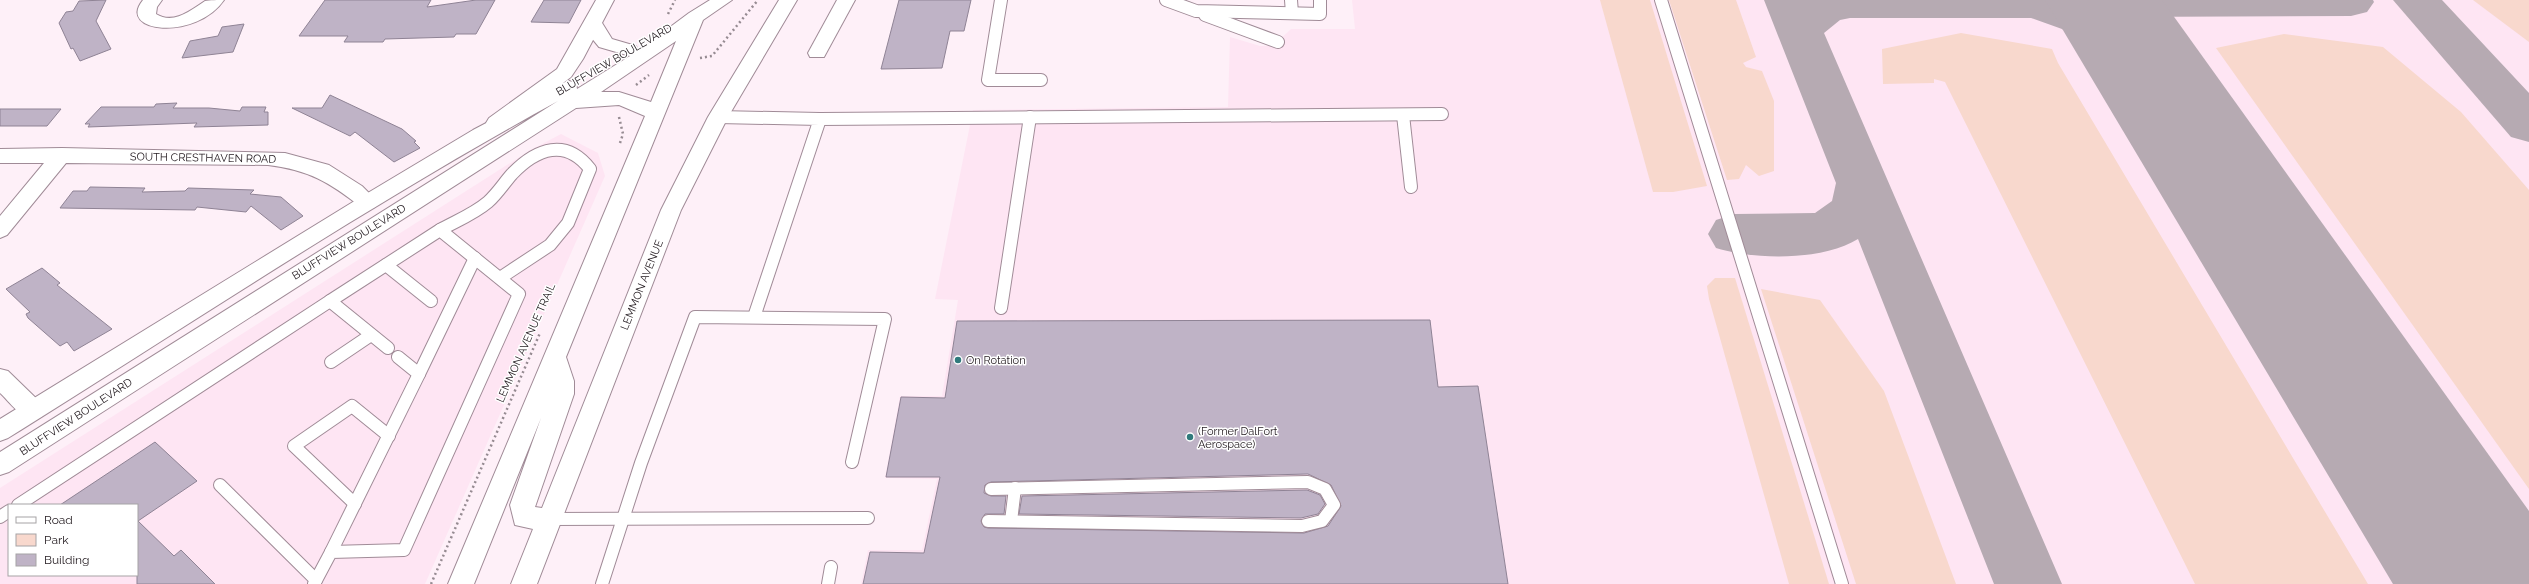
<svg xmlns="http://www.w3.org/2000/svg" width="2529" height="584" viewBox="0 0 2529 584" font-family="Raleway,sans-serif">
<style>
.built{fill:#fee5f3;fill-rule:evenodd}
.green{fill:#f8d8cd}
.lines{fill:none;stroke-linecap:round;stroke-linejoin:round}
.taxiway{fill:#b6aab2;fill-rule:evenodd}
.runway{fill:#b6aab2;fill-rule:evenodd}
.building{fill:#bfb3c6;stroke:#8f8395;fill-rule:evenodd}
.lane-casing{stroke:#a08b97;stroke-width:14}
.street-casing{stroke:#a08b97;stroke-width:2}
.secondary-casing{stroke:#a08b97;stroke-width:2}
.path{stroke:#968b92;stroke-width:2.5;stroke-dasharray:2 3;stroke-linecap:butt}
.lane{stroke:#fff;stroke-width:12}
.street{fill:#fff;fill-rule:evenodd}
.secondary{fill:#fff;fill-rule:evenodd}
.poi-dot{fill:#307a7c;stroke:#fff;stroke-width:1.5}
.labels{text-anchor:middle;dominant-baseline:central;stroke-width:3;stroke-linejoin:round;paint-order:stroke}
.street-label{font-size:11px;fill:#21191e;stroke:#fff}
.poi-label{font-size:11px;fill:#21191e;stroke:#fff;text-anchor:start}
</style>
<rect width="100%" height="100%" fill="#fef0f8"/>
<g class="built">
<path d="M1352 0H2529V584H861L868 550H922L937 479 885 478 900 396H942L958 300 935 299 973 110 1228 107 1230 37 1260 46H1273L1291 29H1355Z"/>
<path d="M561 134 598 153 605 176 425 584H0V488L529 151ZM9 505H137V575H9Z"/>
</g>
<g class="green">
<path d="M1600 0H1650L1707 186 1673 192H1653Z"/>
<path d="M1669 0H1736L1756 57 1743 63 1746 67 1762 71 1774 101V171L1759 176 1746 165 1739 179 1727 180Z"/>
<path d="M2473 0H2529V42Z"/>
<path d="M1961 33 2052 49 2058 63 2368 584H2195L1945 82 1934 79V83L1883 84 1882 49Z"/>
<path d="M2284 34 2383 47 2461 112 2529 190V489L2216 48Z"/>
<path d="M1715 278H1735L1829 584H1789L1709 299 1707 286Z"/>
<path d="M1761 289 1820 300 1884 391 1956 584H1856Z"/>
</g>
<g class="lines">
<g class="taxiway">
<path d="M1764 0H2373L2374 2 2367 12 2351 16 2112 17C2164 44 2195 106 2224 154L2216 167 2198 172 2180 167 2122 76 2105 58 2086 42 2062 29 2031 18H1850L1840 20 1824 33 2062 584H1994L1858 239C1823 261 1754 260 1716 248L1708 234 1716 220 1735 214 1815 213 1832 201 1836 183Z"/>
<path d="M2393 0H2442L2529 93V142L2511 137Z"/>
</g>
<path class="runway" d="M2045 0H2162L2529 511V584H2393Z"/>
</g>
<g class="building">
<path d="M106 0 96 21 111 49 80 61 73 48 71 49 59 23 66 12 73 11 79 1Z"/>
<path d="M325 0H431L427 7 476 0H495L476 34H456L454 37 385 39 383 42H344L348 36H299Z"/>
<path d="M544 0H581L569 23 531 22Z"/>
<path d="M899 0H971L964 31H950L942 68 881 69Z"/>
<path d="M244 24 233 52 182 58 190 41 218 36 222 27Z"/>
<path d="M330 95 402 129 416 141 414 142 420 148 394 162 355 132 350 136 292 108H322Z"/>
<path d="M177 103 173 108H209L240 111 242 107H266L264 112H268V125L194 127 197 123 88 127 90 124H85L101 107H154L156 104Z"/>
<path d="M0 109H61L47 126H0Z"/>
<path d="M90 187 145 188 142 192 185 191 188 188 254 190 250 194 281 197 303 216 281 230 251 206 246 212 197 207 195 210 60 208 73 191H87Z"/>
<path d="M42 268 60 283 57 285 112 329 74 351 67 342 60 346 28 318 26 314 30 312 6 289Z"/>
<path d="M1430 320 1438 387 1478 386 1508 584H863L870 552 924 553 940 477H886L901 397 945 398 957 321ZM1308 474 1331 485 1341 506 1328 526 1304 533 988 528 984 527 981 521 985 514H1004L1006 496H991L984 493 985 485 991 482Z"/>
<path d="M155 442 197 481 138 521 174 556 181 550 215 584H137V505H60Z"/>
<path d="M1307 490 1320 495 1325 504 1318 514 1301 518 1019 514 1022 496Z"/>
</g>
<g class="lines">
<defs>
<g id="lane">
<path d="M1001 0 988 80H1041"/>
<path d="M1166 0 1196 11 1320 14V0"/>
<path d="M1291 0 1292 13"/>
<path d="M1661 0 1842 584"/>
<path d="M1205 15 1278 42"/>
<path d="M1403 115 1411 187"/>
<path d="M718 117 820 119 754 317"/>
<path d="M820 119 1442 114"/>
<path d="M440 230C456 221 474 214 488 202 497 194 504 183 512 174 537 148 566 138 590 169L568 223 550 245 500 278"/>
<path d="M386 265 431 301"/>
<path d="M1001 308 1030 117"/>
<path d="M331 362 371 335"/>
<path d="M419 374 475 258"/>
<path d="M220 485 316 580"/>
<path d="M355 504 294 446 352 406 389 436"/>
<path d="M18 505 330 301"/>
<path d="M0 517 9 511"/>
<path d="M548 519 868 518"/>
<path d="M988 521 1302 526 1322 521 1334 505 1325 489 1308 482 991 489"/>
<path d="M1011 521 1015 488"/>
<path d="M331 552 419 374 398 357"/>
<path d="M314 584 331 552 404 550 519 294 440 230 330 301 388 348"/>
<path d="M602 584 641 463 695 317 885 319 852 462"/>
<path d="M828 584 831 567"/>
</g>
<g id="street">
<path d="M143 0H162L157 7 156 14C174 25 191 10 205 1 209 0 219 0 224 0 196 41 116 33 143 0Z"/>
<path d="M596 0H614L583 59 571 77 503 128 496 130 489 128 486 123 489 118 557 69Z"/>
<path d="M837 0H855L824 57H810L808 53Z"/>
<path d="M62 148 285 153 329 165 362 186 378 202 375 207 368 209 361 207C329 182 309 170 268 165L66 163 7 235 0 238V216L44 163H0V149Z"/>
<path d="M0 369 8 371 41 403 45 410 41 417C23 423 12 404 0 393Z"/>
</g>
<path id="secondary" d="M710 0H732L703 20 566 357 574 381V394L535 507 542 508 661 210 708 117 779 0H797L728 117 681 210 537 584H511L533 529 515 525 510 505 541 418 474 584H448L645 116 619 105 576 108 9 472 0 475V452L558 101C370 204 190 324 8 438L0 441V419L361 197 473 130 562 83 569 81 576 83 577 89 630 56 599 47 590 36 584 22 587 18H599L612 39 636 46 638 51 689 13ZM676 41 651 102 619 92H601Z"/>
</defs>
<use href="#lane" class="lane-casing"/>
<use href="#street" class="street-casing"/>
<use href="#secondary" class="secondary-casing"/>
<g class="path">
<path d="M668 14 675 0"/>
<path d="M700 58 712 56 758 0"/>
<path d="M636 85 649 75"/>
<path d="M619 117 623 134 620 143"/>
<path d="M431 584 540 333"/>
</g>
<use href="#lane" class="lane"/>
<use href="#street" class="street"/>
<use href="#secondary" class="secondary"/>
</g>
<g class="poi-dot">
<circle cx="958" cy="360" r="4"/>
<circle cx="1190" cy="437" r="4"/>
</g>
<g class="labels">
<g class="street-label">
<text transform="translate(614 60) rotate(-30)">BLUFFVIEW BOULEVARD</text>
<text transform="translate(203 158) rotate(1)">SOUTH CRESTHAVEN ROAD</text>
<text transform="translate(349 242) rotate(-32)">BLUFFVIEW BOULEVARD</text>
<text transform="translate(642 285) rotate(-68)">LEMMON AVENUE</text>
<text transform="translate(526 343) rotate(-66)">LEMMON AVENUE TRAIL</text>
<text transform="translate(76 417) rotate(-33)">BLUFFVIEW BOULEVARD</text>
</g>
<g class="poi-label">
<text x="966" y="360">On Rotation</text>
<text x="1198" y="431">(Former DalFort<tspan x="1198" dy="13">Aerospace)</tspan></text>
</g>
</g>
<rect x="8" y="504" width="130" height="72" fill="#ffffff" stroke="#a6a3a5"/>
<rect x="16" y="517" width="20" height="6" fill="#ffffff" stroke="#a6a3a5"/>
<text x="44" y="524" font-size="12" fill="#21191e">Road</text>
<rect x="16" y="534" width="20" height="12" fill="#f8d8cd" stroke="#a6a3a5"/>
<text x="44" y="544" font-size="12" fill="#21191e">Park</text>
<rect x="16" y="554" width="20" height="12" fill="#bfb3c6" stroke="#a6a3a5"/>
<text x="44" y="564" font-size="12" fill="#21191e">Building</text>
</svg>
